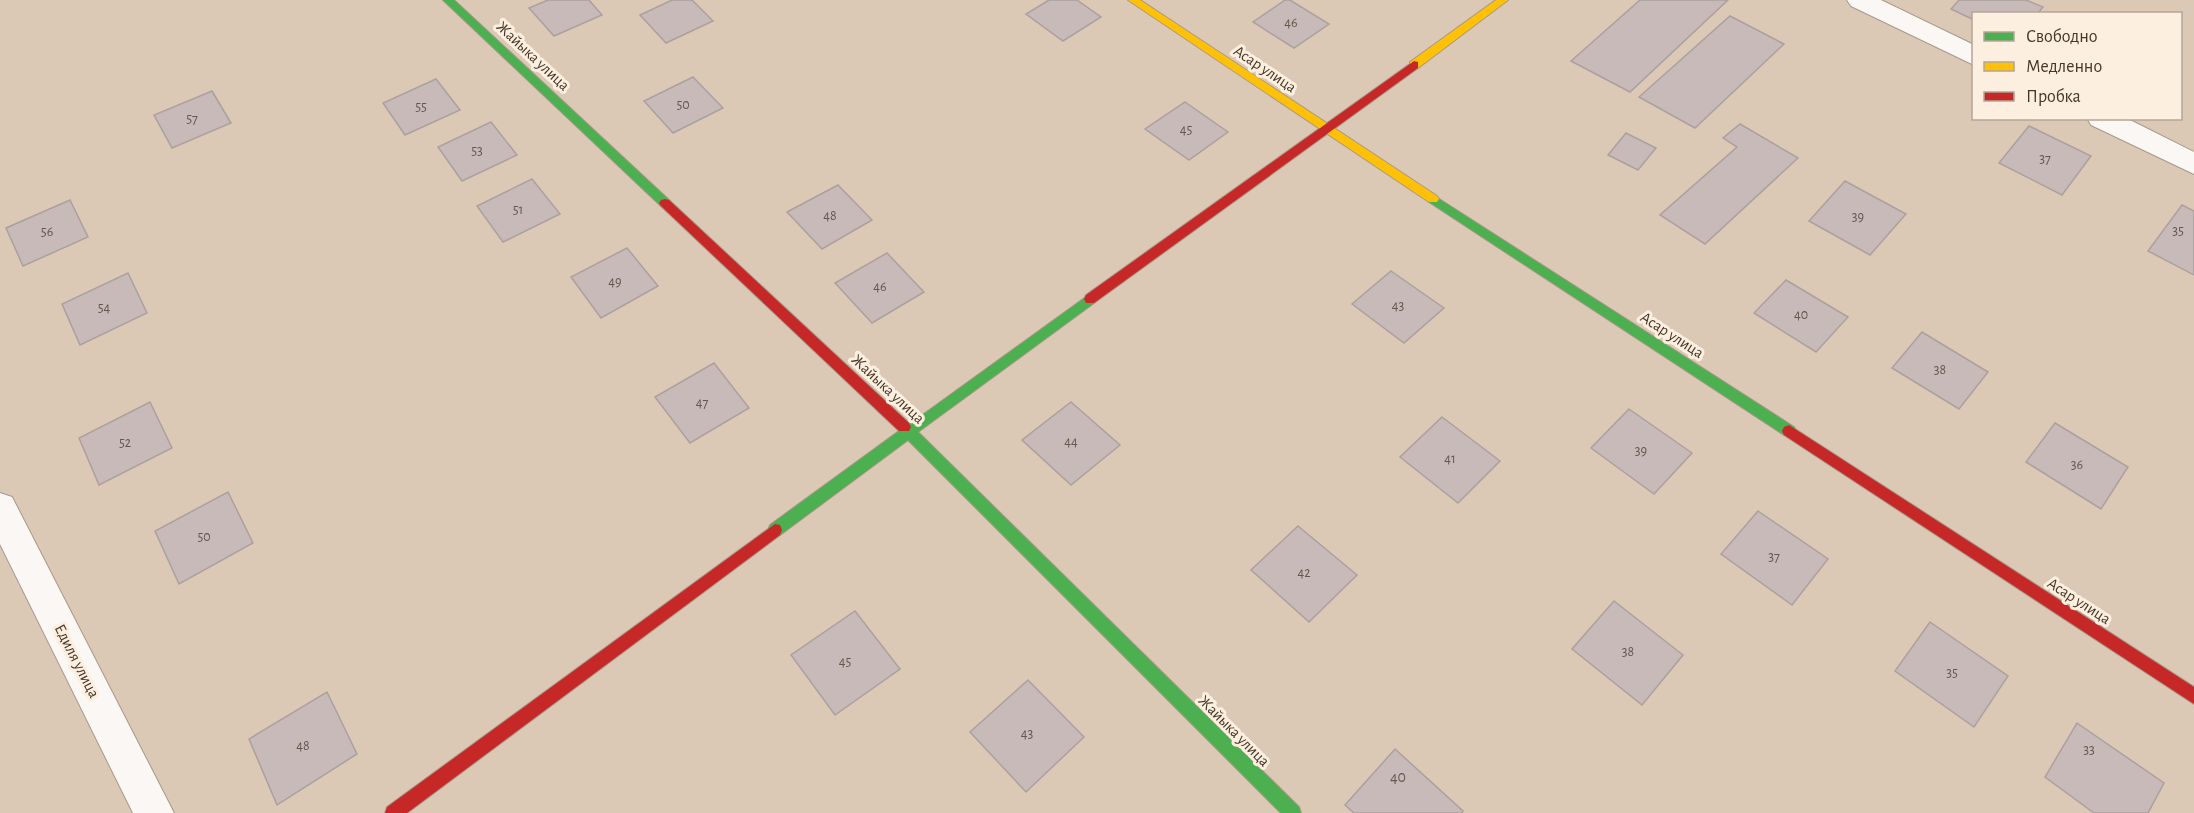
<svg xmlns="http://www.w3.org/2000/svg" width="2194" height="813" viewBox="0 0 2194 813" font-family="'Alegreya Sans',sans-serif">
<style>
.building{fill:#c7bab9;stroke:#aca09e;stroke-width:1.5}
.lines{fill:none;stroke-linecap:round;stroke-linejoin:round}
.street-casing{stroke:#a79888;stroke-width:2}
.fast-casing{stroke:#a79888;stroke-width:2}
.slow-casing{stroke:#a79888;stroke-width:2}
.jam-casing{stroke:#a79888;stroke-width:2}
.street{fill:#faf7f4;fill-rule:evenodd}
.fast{fill:#4caf50;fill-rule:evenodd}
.slow{fill:#ffc107;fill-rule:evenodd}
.jam{fill:#c62828;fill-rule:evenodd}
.labels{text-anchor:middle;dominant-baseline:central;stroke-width:6;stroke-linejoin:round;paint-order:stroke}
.number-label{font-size:14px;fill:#65574c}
.street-label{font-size:16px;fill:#443627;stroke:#fdefe0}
.near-number-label{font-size:16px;fill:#65574c}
</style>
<rect width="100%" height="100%" fill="#dcc9b5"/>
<g class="building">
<path d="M548 0H589L602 15 554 36 529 8Z"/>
<path d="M672 0H692L713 21 666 43 640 15Z"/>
<path d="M1049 0H1077L1101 17 1063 41 1026 14Z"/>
<path d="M1285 0H1290L1329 24 1294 48 1253 22Z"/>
<path d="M1640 0H1728L1630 92 1571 61Z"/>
<path d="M1959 0H2026L2043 7 2037 14H1974V20L1951 9Z"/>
<path d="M1730 16 1784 44 1695 128 1639 97Z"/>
<path d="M693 77 723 108 673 133 644 101Z"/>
<path d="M436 79 460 110 405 135 383 103Z"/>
<path d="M212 91 231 123 172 148 154 115Z"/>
<path d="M1185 102 1228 132 1189 160 1145 129Z"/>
<path d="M491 122 517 155 462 181 438 147Z"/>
<path d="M1740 124 1798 158 1705 244 1660 215 1737 147 1723 138Z"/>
<path d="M2029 126 2091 156 2062 195 1999 163Z"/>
<path d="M1626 133 1656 148 1638 170 1608 155Z"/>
<path d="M532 179 560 214 503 242 477 206Z"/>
<path d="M1845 181 1906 214 1870 255 1809 221Z"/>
<path d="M838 185 872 220 822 249 787 212Z"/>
<path d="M70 200 88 237 23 266 6 228Z"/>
<path d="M2182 205 2194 211V275L2148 251Z"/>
<path d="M627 248 658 286 601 318 571 277Z"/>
<path d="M887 253 924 292 872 323 835 283Z"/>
<path d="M1391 271 1444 308 1404 343 1352 304Z"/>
<path d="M128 273 147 313 80 345 62 304Z"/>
<path d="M1786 280 1848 317 1816 352 1754 313Z"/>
<path d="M1922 332 1988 372 1959 409 1892 368Z"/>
<path d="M714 363 749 408 690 443 655 397Z"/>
<path d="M150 402 172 448 99 485 79 438Z"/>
<path d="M1071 402 1120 445 1071 485 1022 440Z"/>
<path d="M1629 409 1692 453 1654 494 1591 448Z"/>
<path d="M1442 417 1500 461 1458 503 1400 457Z"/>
<path d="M2055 423 2128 467 2101 509 2026 462Z"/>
<path d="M228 492 253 543 179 584 155 531Z"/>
<path d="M1758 511 1828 559 1792 605 1721 554Z"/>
<path d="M1298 526 1357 575 1309 622 1251 570Z"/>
<path d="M1614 601 1683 655 1642 705 1572 649Z"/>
<path d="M855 611 900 669 835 715 791 655Z"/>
<path d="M1930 622 2008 676 1974 727 1895 671Z"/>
<path d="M1028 680 1084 737 1026 792 970 732Z"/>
<path d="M327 692 357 754 277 805 249 739Z"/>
<path d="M2077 723 2164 783 2148 813H2094L2045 777Z"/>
<path d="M1395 749 1463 811 1462 813H1354L1345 805Z"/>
</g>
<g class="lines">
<defs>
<g id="street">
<path d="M1847 0H1881L1974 45V65L1851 6Z"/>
<path d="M2087 118H2126L2194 152V174L2091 125Z"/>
<path d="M0 493 12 497 174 813H133L0 544Z"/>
</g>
<g id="fast">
<path d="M443 0H454L669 200 671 203 669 206H661Z"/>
<path d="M1433 195 1794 427 1796 431 1794 435H1784L1429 202 1427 199Z"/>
<path d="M1090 294 1096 299 1094 303 918 432 1299 807 1301 813H1281L908 440 780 535 775 536 770 535 768 530 770 525 899 431 897 427 899 423 904 421 910 424Z"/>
</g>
<g id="slow">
<path d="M1128 0H1140L1437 196 1439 199 1437 202H1429Z"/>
<path d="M1496 0H1508L1418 68H1410V62Z"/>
</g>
<g id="jam">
<path d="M1414 61 1418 62V68L1094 303H1086L1084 299 1086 295Z"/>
<path d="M665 199 669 200 909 423 911 427 909 431H899L661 206 659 203 661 200Z"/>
<path d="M1789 425 2194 687V704L1784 435 1782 431 1784 427Z"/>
<path d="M775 524 780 525 782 530 780 535 407 813H385L387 807Z"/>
</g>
</defs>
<use href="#street" class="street-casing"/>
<use href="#fast" class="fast-casing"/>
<use href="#slow" class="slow-casing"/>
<use href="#jam" class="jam-casing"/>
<use href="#street" class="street"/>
<use href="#fast" class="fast"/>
<use href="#slow" class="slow"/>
<use href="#jam" class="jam"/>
</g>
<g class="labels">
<g class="number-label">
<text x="1291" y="23">46</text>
<text x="683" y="105">50</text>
<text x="421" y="107">55</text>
<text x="192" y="119">57</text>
<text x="1186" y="130">45</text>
<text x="477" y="151">53</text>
<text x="2045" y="159">37</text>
<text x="518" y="210">51</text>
<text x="830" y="216">48</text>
<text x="1858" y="217">39</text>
<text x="2178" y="231">35</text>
<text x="47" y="232">56</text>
<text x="615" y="282">49</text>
<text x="880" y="287">46</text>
<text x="1398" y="306">43</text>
<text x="104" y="308">54</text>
<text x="1801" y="315">40</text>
<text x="1940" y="370">38</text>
<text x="702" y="403">47</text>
<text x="1071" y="442">44</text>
<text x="125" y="443">52</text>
<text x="1641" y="451">39</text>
<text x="1450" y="459">41</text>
<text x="2077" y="465">36</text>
<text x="204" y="537">50</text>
<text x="1774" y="557">37</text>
<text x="1304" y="573">42</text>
<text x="1628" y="652">38</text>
<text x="845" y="662">45</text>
<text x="1952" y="673">35</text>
<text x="1027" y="734">43</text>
<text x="303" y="746">48</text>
<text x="2089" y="750">33</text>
</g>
<g class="street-label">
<text transform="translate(533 56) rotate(43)">Жайыка улица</text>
<text transform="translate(1265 69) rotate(34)">Асар улица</text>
<text transform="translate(1672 335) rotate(33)">Асар улица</text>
<text transform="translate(888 389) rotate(43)">Жайыка улица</text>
<text transform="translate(2079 601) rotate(33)">Асар улица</text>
<text transform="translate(77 661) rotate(63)">Едиля улица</text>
<text transform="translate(1234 731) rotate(45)">Жайыка улица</text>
</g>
<g class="near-number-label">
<text x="1398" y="777">40</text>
</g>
</g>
<rect x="1972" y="12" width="210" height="108" fill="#fdefe0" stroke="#b3a596" stroke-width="1.5"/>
<rect x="1984" y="32" width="30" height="9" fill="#4caf50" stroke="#b3a596" stroke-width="1.5"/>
<text x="2026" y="42" font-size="18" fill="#443627">Свободно</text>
<rect x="1984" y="62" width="30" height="9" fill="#ffc107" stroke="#b3a596" stroke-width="1.5"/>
<text x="2026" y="72" font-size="18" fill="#443627">Медленно</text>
<rect x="1984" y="92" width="30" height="9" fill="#c62828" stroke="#b3a596" stroke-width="1.5"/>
<text x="2026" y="102" font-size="18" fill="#443627">Пробка</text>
</svg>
